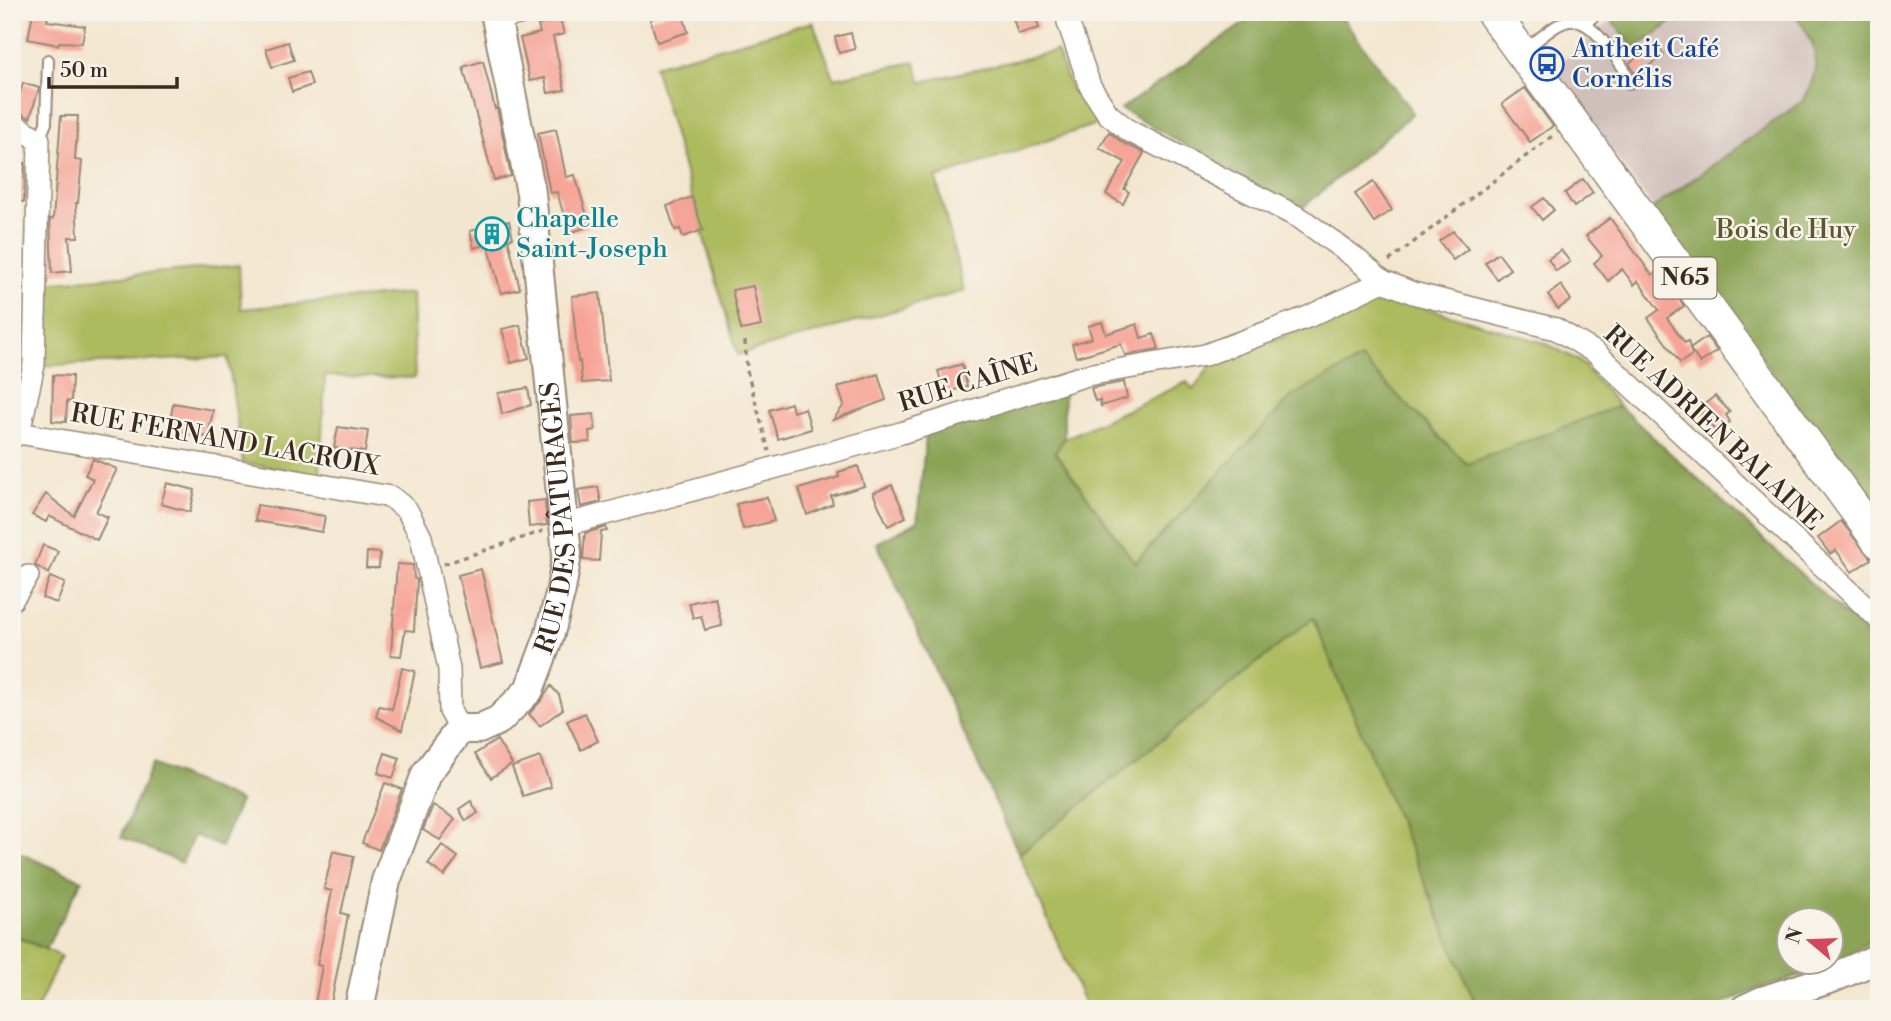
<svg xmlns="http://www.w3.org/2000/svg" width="1891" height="1021" viewBox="0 0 1891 1021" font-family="'Libre Bodoni',serif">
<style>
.industrial{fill:#d0c0bc}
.green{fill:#adbb5e;stroke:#74723e;stroke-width:2}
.forest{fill:#8aa355;stroke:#62663a;stroke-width:2;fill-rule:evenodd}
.building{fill:#f6a497}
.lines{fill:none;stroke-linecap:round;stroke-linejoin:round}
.lane-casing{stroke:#978876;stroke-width:14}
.street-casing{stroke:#978876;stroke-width:24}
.secondary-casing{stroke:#978876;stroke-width:32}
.primary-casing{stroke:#978876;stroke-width:35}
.path{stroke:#978876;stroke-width:3.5;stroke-dasharray:5 5;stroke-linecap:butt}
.lane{stroke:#fff;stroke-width:10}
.street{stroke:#fff;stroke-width:21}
.secondary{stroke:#fff;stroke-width:28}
.primary{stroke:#fff;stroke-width:32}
.labels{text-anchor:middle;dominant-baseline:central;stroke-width:5;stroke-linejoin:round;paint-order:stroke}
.shield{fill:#f7f3e8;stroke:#73665b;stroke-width:2}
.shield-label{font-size:24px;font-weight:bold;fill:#3b2a1e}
.transit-label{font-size:26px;fill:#164399;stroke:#f7f3e8;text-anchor:start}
.culture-label{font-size:26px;fill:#0d838f;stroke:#f7f3e8;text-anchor:start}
.park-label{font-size:26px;fill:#5d5631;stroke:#f7f3e8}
.street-label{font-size:26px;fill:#3b2a1e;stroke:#f7f3e8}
</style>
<rect width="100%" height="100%" fill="#f7f3e8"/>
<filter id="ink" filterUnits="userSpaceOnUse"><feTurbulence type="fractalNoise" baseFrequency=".0143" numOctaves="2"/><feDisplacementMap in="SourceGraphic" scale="14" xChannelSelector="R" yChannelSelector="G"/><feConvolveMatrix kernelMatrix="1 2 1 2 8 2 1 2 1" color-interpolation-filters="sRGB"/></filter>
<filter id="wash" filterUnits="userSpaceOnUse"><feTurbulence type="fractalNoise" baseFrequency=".00686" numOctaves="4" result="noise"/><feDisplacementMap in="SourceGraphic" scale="28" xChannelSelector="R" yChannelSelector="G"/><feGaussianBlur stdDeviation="1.57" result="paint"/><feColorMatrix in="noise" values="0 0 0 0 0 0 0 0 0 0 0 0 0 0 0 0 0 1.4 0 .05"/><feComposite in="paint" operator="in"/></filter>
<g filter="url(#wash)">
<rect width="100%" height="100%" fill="#f3e6cf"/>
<path class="industrial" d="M1685 12H1793L1810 33 1816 59 1815 80 1804 100 1653 208 1552 69 1611 20 1635 48Z"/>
<g class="green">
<path d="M813 22 834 78 915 62 921 82 1057 51 1072 91 1102 122 936 178 964 291 738 355 654 66Z"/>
<path d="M239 265 241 309 412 293 415 378 325 376 320 475 243 463 228 357 39 366 45 358 46 283Z"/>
<path d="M1385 296 1545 343 1580 361 1619 406 1467 464 1293 395 1135 563 1055 452 1064 439 1187 382 1193 390 1211 365Z"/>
<path d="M1313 618 1478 1009H1087L1019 854Z"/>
<path d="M12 935 61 956 37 1009H12Z"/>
</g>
<g class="forest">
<path d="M1260 12H1338L1413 113 1300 210 1121 109Z"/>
<path d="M1605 12H1685L1635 49Z"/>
<path d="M1793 12H1879V519L1653 208 1804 100C1823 63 1818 44 1793 12Z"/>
<path d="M1361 359 1467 464 1619 406 1879 646V935L1833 966 1755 990 1713 1009H1478L1313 618 1019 854 877 543 917 522 926 434 1064 392V439L1055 452 1135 563 1293 395ZM1790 920H1832V962H1790Z"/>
<path d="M152 764 240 801 221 847 194 835 182 863 121 837Z"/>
<path d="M12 850 82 880 46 949 12 935Z"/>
</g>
<g id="blocks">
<g class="building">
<path d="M33 12H49L47 21 85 26 82 43 59 42 58 45 28 39Z"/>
<path d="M671 12H682L688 32 657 42 650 19Z"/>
<path d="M1011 12H1034L1039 28 1018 34Z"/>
<path d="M560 19 564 34 553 37 565 90 548 93 545 78 530 81 520 38 540 33 538 25Z"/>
<path d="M851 33 855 49 839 53 835 37Z"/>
<path d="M288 42 294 60 272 67 266 49Z"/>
<path d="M1656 43 1664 55 1636 75 1629 63Z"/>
<path d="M483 61 495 109 497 108 511 176 494 180 463 67Z"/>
<path d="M308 72 312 85 292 92 288 78Z"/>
<path d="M23 83 39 88 30 118 14 110Z"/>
<path d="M1525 88 1553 126 1530 142 1502 104Z"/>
<path d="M61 116H78L75 160 82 161 78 203H76L78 237H69L72 271 52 273 50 219H53Z"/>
<path d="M556 129 566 177 575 175 590 226 569 233 557 192 550 193 538 133Z"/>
<path d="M1109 132 1123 143 1144 153 1124 189 1129 192 1123 204 1106 194 1125 162 1099 148Z"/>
<path d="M12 161 25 163 24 202 12 201Z"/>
<path d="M1583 179 1593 193 1574 207 1565 193Z"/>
<path d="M1373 182 1392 210 1374 222 1355 194Z"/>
<path d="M692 197 703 230 683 237 680 229 675 230 667 206Z"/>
<path d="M1544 198 1554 210 1542 220 1532 207Z"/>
<path d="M1610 218 1652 275 1658 271 1684 306 1667 318 1685 343 1688 341 1692 355 1680 363 1648 318 1659 310 1638 281 1634 285 1622 269 1608 281 1594 263 1602 256 1586 236Z"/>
<path d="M509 221 513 238 508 239 520 289 501 293 488 244 474 248 470 231Z"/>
<path d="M1453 231 1468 249 1453 260 1439 241Z"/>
<path d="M1561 250 1570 262 1556 271 1548 259Z"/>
<path d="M1498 253 1510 269 1497 279 1485 263Z"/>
<path d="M1561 285 1571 300 1558 309 1548 295Z"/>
<path d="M753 286 761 326 741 330 732 290Z"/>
<path d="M600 293 609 381 582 383 580 361 578 362 572 296Z"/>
<path d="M1102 322 1106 334 1137 324 1141 338 1154 334 1159 349 1125 355 1121 344 1076 357 1072 344 1092 338 1088 326Z"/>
<path d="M520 325 529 358 511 363 502 329Z"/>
<path d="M1707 337 1717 351 1700 363 1690 349Z"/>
<path d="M962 364 967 386 945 393 938 371Z"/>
<path d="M878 374 886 400 833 420 844 405 838 387Z"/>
<path d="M53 375 72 376 71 402 67 401 66 422 52 421Z"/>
<path d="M1124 382 1127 398 1101 406 1100 400 1095 401 1091 388Z"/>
<path d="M528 388 531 405 502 414 498 393Z"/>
<path d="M1715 396 1730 412 1726 415 1730 422 1716 432 1698 409Z"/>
<path d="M173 403 213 410 208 437 169 430Z"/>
<path d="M791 403 793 412 805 408 811 429 778 439 769 410Z"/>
<path d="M594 414 595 430 589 431 590 442 573 443 571 416Z"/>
<path d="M338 427 368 431 365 452 334 448Z"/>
<path d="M93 459 117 469 96 512 108 517 97 540 49 516 46 522 32 515 46 494 74 516 93 479 85 475Z"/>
<path d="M858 466 864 486 831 496 833 504 807 515 799 489 839 477 838 472Z"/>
<path d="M167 483 195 490 190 512 161 504Z"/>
<path d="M892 485 906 517 888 526 873 493Z"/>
<path d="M598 487 601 502 581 507 578 490Z"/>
<path d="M767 497 774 521 743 529 736 504Z"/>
<path d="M545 500 547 525 529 527 527 502Z"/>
<path d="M257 505 325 516 322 532 255 521Z"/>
<path d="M1841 521 1871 559 1852 572 1836 550 1830 554 1818 538Z"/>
<path d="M606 527 607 531 601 532 599 561 583 560 585 533Z"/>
<path d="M43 545 58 551 49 574 35 565Z"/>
<path d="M367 552 380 553 379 568H366Z"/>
<path d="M397 564 413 565 414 578 417 580 414 631 405 630 401 656 391 655Z"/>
<path d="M481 569 503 662 480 668 458 575Z"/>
<path d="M50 577 65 583 57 603 42 598Z"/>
<path d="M715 597 722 626 705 630 701 616 693 618 689 603Z"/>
<path d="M402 668 415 671 402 730 376 717 379 706 392 709Z"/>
<path d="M551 686 559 695 563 709 540 726 529 714 541 701Z"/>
<path d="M585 713 598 741 581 750 567 721Z"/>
<path d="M497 740 512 764 491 778 475 754Z"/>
<path d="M385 753 400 758 393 778 378 773Z"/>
<path d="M540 757 551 787 523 796 512 767Z"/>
<path d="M385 783 402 789 379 850 362 843Z"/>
<path d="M471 801 478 813 466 821 459 809Z"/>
<path d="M433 805 455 819 440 840 423 830Z"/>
<path d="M442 845 458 857 444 876 428 864Z"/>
<path d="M333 851 354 856 341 913 348 915 330 1009H314L322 966 317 965 332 891 324 889Z"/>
</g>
</g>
</g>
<g filter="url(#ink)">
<use href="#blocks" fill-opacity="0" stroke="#978876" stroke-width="2"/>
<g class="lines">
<defs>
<g id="lane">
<path d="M1586 23 1598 12"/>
<path d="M1523 51C1559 25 1573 1 1607 46 1615 57 1627 69 1629 83"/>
<path d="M39 140 46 123 48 60"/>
</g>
<g id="street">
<path d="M1067 12 1068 22 1090 86 1108 114 1129 131 1300 218 1354 257 1383 281 1413 293 1556 329 1596 353 1879 619"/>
<path d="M496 20 526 12"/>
<path d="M12 123 39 140 34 365 19 433"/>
<path d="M12 438 19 433 391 497 407 510 421 537 449 669 450 711 460 729"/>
<path d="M565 525 901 433 1087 375 1205 355 1308 317 1383 281"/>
<path d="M12 600 28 576"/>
</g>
<g id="secondary">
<path id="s1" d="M359 1009 386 881 426 774 460 729H479L499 720 529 690 549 637 561 590 567 554 531 193 495 12"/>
<path d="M1745 1009 1762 1001 1832 978 1879 958"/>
</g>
<path id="primary" d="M1492 12 1879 542"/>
</defs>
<use href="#lane" class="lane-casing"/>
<use href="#street" class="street-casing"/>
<use href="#secondary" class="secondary-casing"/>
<use href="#primary" class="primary-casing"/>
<g class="path">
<path d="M1389 261 1555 134"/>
<path d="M745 341 747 371 769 451"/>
<path d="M444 564 543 531"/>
</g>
<use href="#lane" class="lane"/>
<use href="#street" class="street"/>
<use href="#secondary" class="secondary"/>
<use href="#primary" class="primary"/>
</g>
</g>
<defs>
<symbol id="bus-ring" viewBox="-11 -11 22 22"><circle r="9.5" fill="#f7f3e8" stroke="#1a4fb4" stroke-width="1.5"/><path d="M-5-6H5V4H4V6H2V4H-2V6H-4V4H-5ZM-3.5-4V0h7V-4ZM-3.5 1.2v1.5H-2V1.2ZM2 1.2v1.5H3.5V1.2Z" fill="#1a4fb4"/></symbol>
<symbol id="building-ring" viewBox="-11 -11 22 22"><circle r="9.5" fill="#f7f3e8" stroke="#0f9aa8" stroke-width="1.5"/><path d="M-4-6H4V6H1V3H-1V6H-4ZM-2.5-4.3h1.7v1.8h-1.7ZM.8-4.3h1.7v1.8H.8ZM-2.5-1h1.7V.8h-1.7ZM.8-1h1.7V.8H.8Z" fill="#0f9aa8"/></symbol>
</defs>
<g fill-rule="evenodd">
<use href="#bus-ring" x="1528" y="45" width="38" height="38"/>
<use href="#building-ring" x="473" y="215" width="38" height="38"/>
</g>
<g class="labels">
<rect class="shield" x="1653.5" y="257.5" width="63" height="41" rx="5"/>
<g class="shield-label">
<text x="1685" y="278">N65</text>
</g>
<g class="transit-label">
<text x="1572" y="49">Antheit Café<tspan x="1572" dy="30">Cornélis</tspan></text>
</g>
<g class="culture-label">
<text x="516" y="219">Chapelle<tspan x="516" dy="30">Saint-Joseph</tspan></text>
</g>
<g class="park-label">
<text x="1786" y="230">Bois de Huy</text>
</g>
<g class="street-label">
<text transform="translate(968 383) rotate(-17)">RUE CAÎNE</text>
<text transform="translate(1713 428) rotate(43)">RUE ADRIEN BALAINE</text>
<text transform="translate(225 440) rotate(10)">RUE FERNAND LACROIX</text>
<text stroke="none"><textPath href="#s1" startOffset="562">RUE DES PÂTURAGES</textPath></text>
</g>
</g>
<rect width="1891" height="1021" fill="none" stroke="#f7f3e8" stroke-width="42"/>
<g transform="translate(1810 941) rotate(289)"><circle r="33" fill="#f7f3e8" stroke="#aca397" stroke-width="2"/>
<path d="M0-5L12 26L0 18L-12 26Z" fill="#d1495b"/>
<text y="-10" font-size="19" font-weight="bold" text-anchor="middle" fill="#3b2a1e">N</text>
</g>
<path d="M49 77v10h128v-10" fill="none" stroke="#3b2a1e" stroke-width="3.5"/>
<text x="60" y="77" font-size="21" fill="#3b2a1e" stroke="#f7f3e8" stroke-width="5" paint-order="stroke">50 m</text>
</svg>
